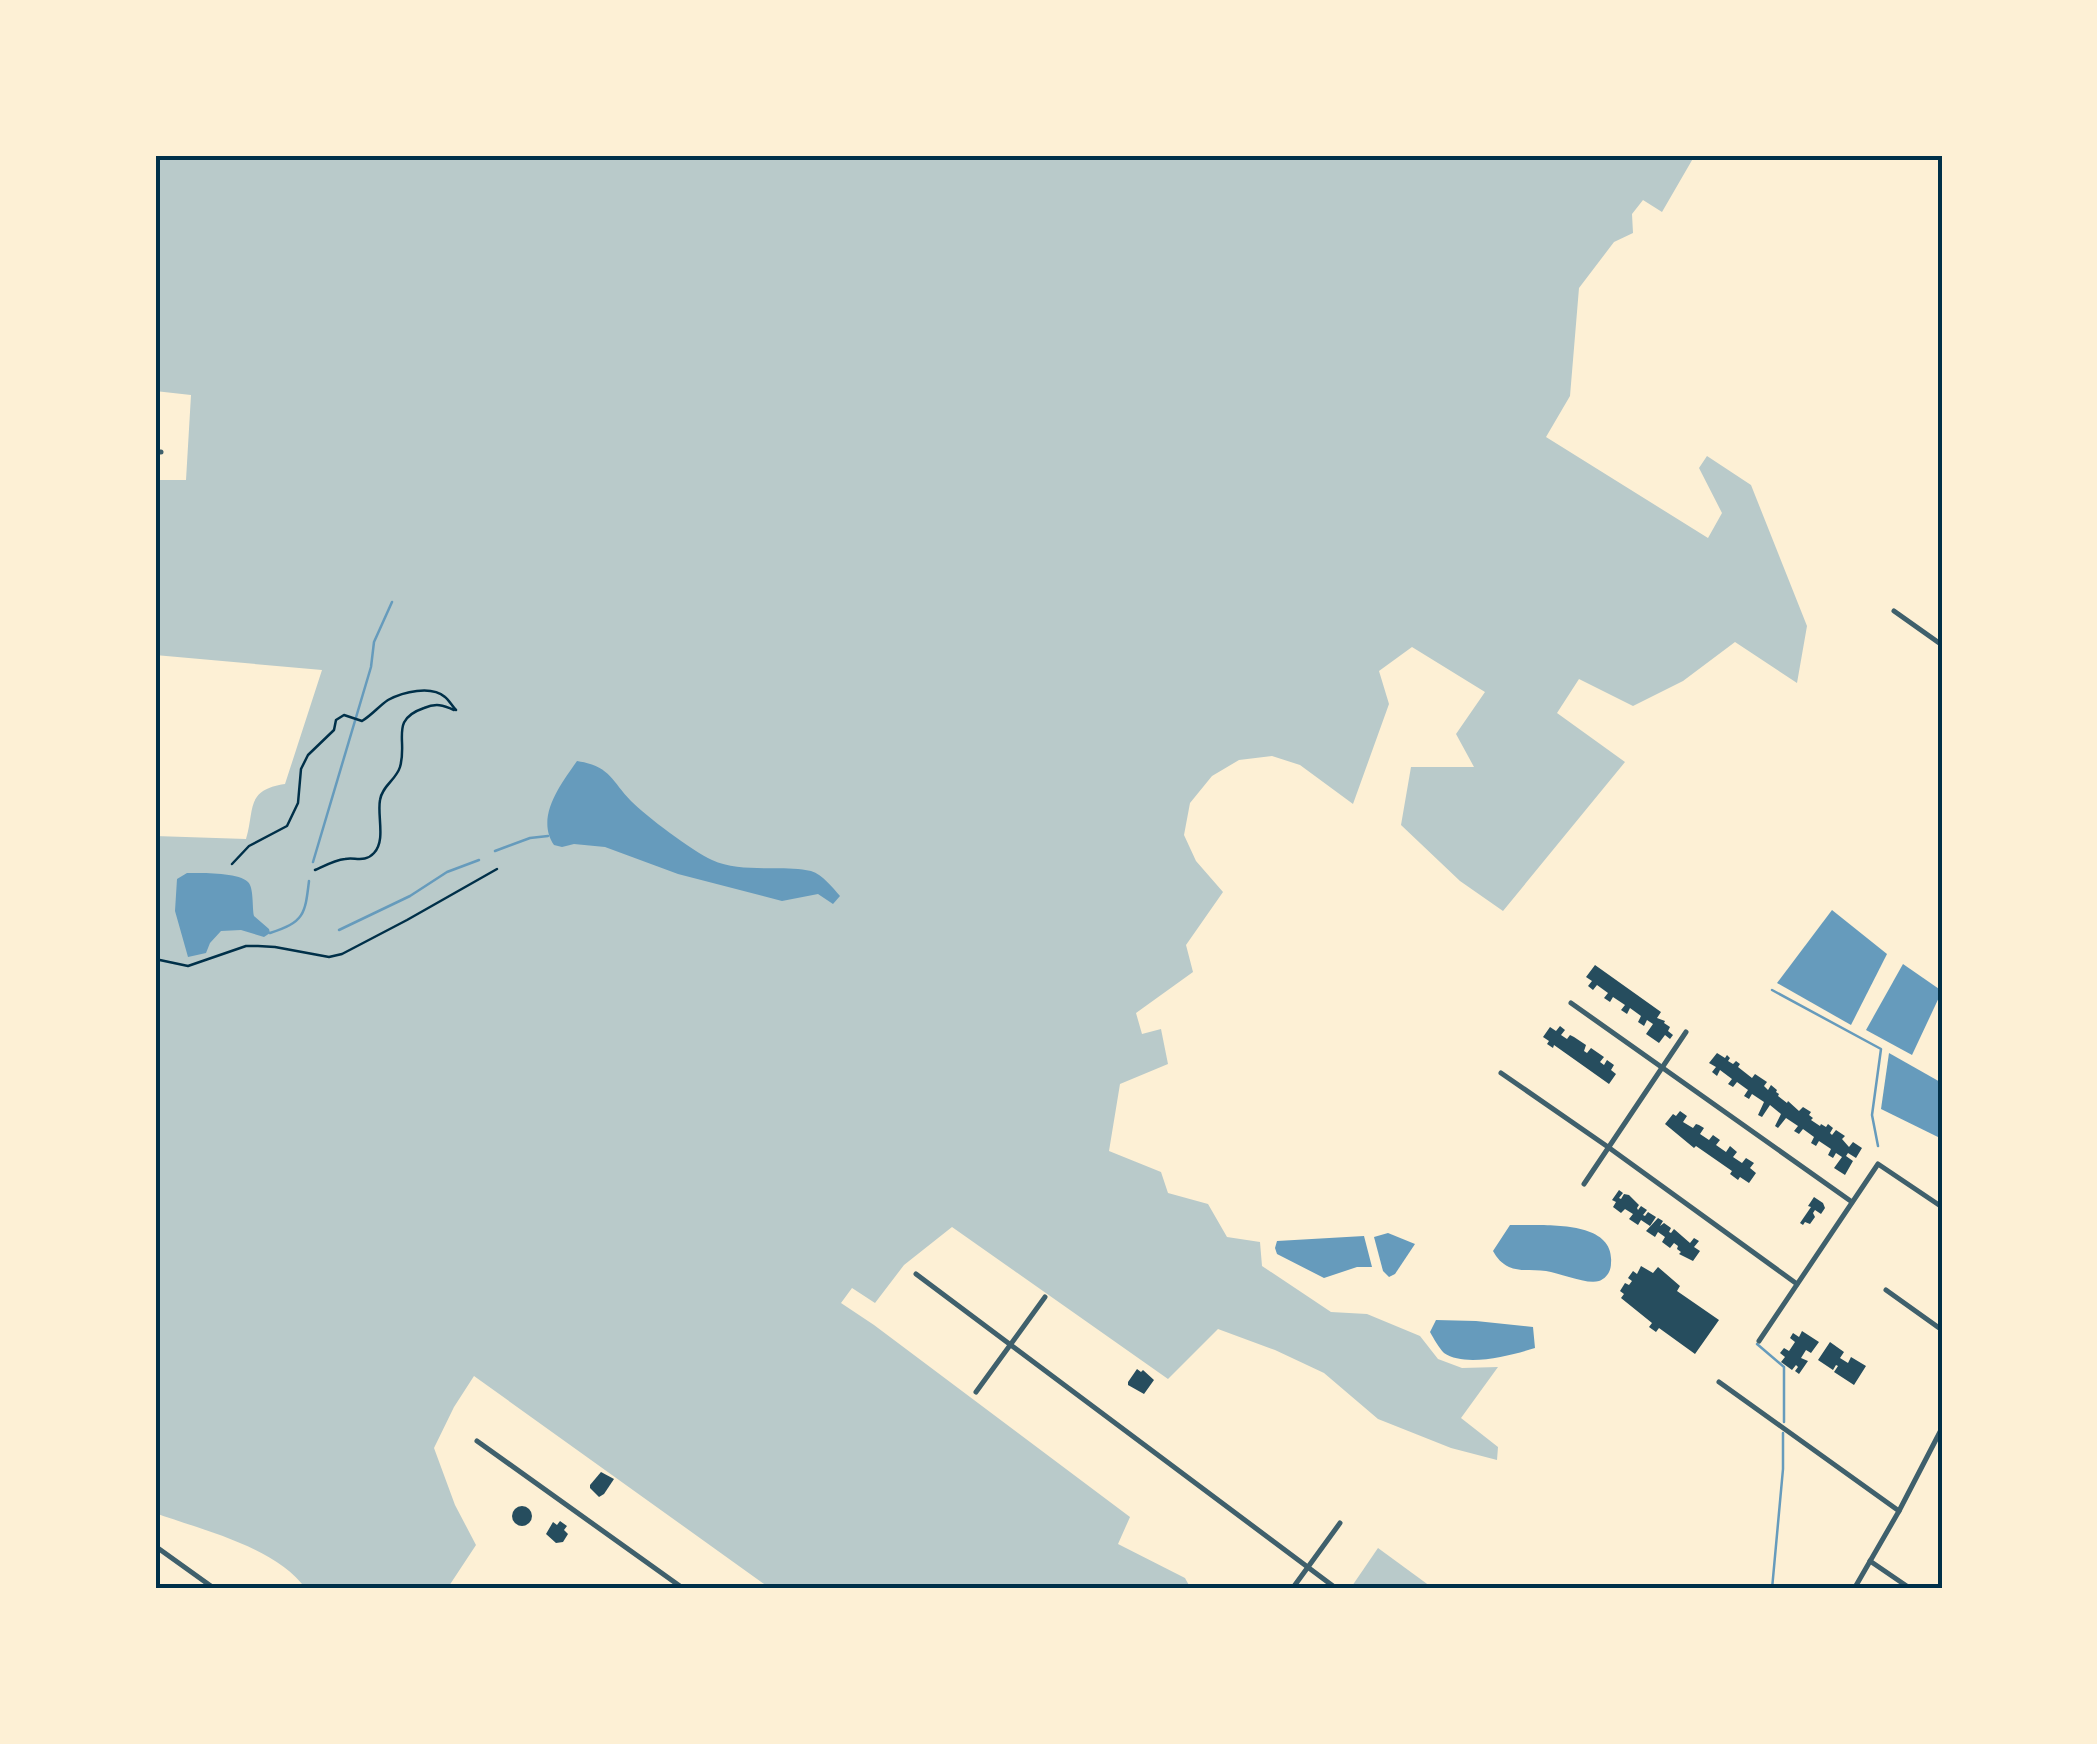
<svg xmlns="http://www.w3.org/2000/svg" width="2097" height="1744" viewBox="0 0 2097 1744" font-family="'DM Sans',sans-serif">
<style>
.green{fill:#b9caca}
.water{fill:#669bbc}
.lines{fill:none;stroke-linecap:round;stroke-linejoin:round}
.stream{stroke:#669bbc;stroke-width:2.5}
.building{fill:#264d5e}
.path{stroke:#003049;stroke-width:2.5}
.minor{stroke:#3f606c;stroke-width:5}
.tertiary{stroke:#3f606c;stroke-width:5}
.neatline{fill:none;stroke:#003049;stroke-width:4}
</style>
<rect width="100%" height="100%" fill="#fdf0d5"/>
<g class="green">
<path d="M155 155H1695L1662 212 1643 200 1632 214 1633 233 1614 242 1579 288 1570 396 1546 437 1708 538 1722 513 1699 468 1707 456 1751 485 1807 626 1797 683 1735 642 1683 681 1633 706 1579 679 1557 713 1625 762 1503 911 1460 881 1401 825 1411 767H1474L1456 734 1485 692 1412 647 1379 671 1389 704 1353 804 1300 765 1272 756 1239 760 1212 776 1190 803 1184 835 1196 861 1223 892 1186 945 1193 972 1136 1013 1142 1034 1161 1029 1168 1064 1120 1084 1109 1151 1161 1172 1168 1193 1208 1204 1227 1237 1260 1242 1262 1266 1331 1312 1367 1314 1420 1336 1438 1359 1462 1368 1498 1367 1461 1418 1498 1447 1497 1460 1451 1448 1378 1419 1324 1373 1275 1350 1218 1329 1168 1379 952 1227 904 1265 875 1303 852 1288 841 1303 874 1325 1130 1517 1118 1544 1185 1578 1191 1589H771L474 1376 454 1407 434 1448 455 1505 476 1545 447 1589H306C276 1547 202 1530 155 1513V836L246 839C255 809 245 790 285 784L322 670 155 655V480H186L191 395 155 391Z"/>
<path d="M1378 1548 1434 1589H1350Z"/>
</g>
<g class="water">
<path d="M577 761C610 766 611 780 631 801 646 816 692 851 712 860 742 874 782 864 811 871 823 875 832 887 840 896L833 904 818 894 782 901 678 874 605 847 574 844 562 847 554 845C535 817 561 784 577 761Z"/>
<path d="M187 873C201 873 238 872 248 882 254 888 252 907 254 916L269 929 270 933 264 937 241 930 221 931 210 943 206 953 188 957 175 911 177 879Z"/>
<path d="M1832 910 1887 954 1851 1025 1777 983Z"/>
<path d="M1903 964 1942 991 1912 1055 1866 1030Z"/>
<path d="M1889 1053 1942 1083V1139L1881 1109Z"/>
<path d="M1510 1225C1540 1226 1615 1218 1611 1263 1611 1271 1607 1278 1599 1281 1587 1285 1560 1273 1546 1271 1534 1269 1520 1272 1509 1267 1501 1263 1497 1258 1493 1251Z"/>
<path d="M1388 1233 1415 1244 1395 1274 1389 1277 1383 1271 1374 1237Z"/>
<path d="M1364 1236 1372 1267H1357L1324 1278 1277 1254 1275 1248 1277 1241Z"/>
<path d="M1436 1320 1476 1321 1533 1327 1535 1348C1512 1355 1466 1368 1444 1353 1439 1348 1434 1339 1430 1332Z"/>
</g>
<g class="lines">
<g class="stream">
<path d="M495 851 530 838 548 836"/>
<path d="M313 862 371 667 374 642 392 602"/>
<path d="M339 930 410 896 447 872 479 860"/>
<path d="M270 933C304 922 305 915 309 881"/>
<path d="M1772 990 1881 1049 1872 1115 1878 1146"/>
<path d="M1757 1344 1784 1367V1422"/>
<path d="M1772 1589 1783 1469V1433"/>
</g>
</g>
<g class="building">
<path d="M1595 965 1661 1012 1657 1018 1665 1021 1664 1023 1670 1027 1668 1031 1673 1035 1670 1039 1665 1035 1659 1043 1646 1034 1653 1024 1647 1020 1644 1026 1638 1022 1641 1016 1630 1008 1627 1014 1621 1010 1625 1005 1613 997 1610 1002 1604 998 1608 993 1597 985 1593 990 1588 986 1592 981 1586 977Z"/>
<path d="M1560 1026 1565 1030 1561 1035 1567 1039 1570 1035 1574 1037 1586 1045 1584 1051 1587 1053 1591 1048 1604 1057 1600 1062 1604 1065 1607 1060 1614 1065 1611 1070 1616 1074 1609 1084 1554 1045 1553 1048 1547 1044 1549 1041 1543 1037 1550 1027 1556 1031Z"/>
<path d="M1717 1053 1725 1058 1727 1055 1730 1058 1728 1061 1733 1064 1736 1061 1740 1064 1738 1067 1752 1078 1755 1074 1767 1082 1764 1086 1768 1090 1771 1085 1777 1090 1776 1092 1779 1094 1778 1096 1787 1103 1788 1101 1799 1111 1803 1107 1811 1112 1809 1115 1813 1118 1811 1120 1820 1126 1821 1124 1826 1127 1828 1124 1833 1128 1830 1133 1832 1135 1836 1130 1845 1136 1842 1139 1849 1147 1853 1142 1862 1148 1856 1158 1848 1153 1846 1156 1853 1161 1845 1175 1834 1168 1842 1157 1836 1153 1833 1158 1828 1155 1831 1149 1819 1141 1816 1146 1811 1143 1814 1137 1803 1129 1799 1134 1794 1131 1798 1126 1786 1118 1778 1128 1775 1126 1781 1114 1770 1105 1762 1117 1758 1115 1764 1102 1752 1094 1749 1099 1744 1096 1748 1090 1737 1082 1733 1087 1728 1084 1732 1079 1720 1070 1717 1076 1712 1072 1716 1067 1709 1063Z"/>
<path d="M1680 1111 1687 1116 1683 1122 1693 1128 1696 1124 1699 1125 1704 1128 1700 1134 1709 1140 1713 1135 1720 1140 1716 1145 1726 1152 1730 1146 1737 1152 1733 1157 1742 1163 1746 1158 1754 1163 1750 1168 1756 1173 1749 1183 1740 1177 1738 1180 1730 1174 1732 1171 1696 1146 1694 1148 1665 1124 1673 1114 1676 1116Z"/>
<path d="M1619 1190 1623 1193 1619 1198 1621 1199 1624 1194 1629 1195 1639 1205 1637 1208 1638 1210 1641 1206 1647 1210 1643 1215 1645 1216 1648 1212 1656 1217 1650 1226 1641 1220 1638 1225 1629 1219 1633 1214 1625 1209 1621 1213 1613 1207 1616 1202 1612 1200Z"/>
<path d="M1814 1197 1823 1203 1825 1208 1821 1214 1815 1210 1813 1213 1815 1217 1810 1224 1805 1222 1803 1225 1800 1223 1811 1207 1808 1206Z"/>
<path d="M1658 1218 1663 1221 1660 1226 1664 1223 1671 1228 1669 1232 1671 1233 1674 1229 1690 1243 1694 1238 1699 1241 1694 1247 1700 1251 1693 1261 1679 1254 1681 1252 1677 1249 1678 1246 1674 1243 1670 1248 1662 1242 1665 1237 1658 1232 1655 1237 1646 1231Z"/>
<path d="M1641 1266 1653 1273 1658 1267 1680 1286 1677 1291 1719 1320 1695 1354 1659 1328 1656 1332 1649 1327 1652 1323 1621 1298 1624 1294 1620 1291 1625 1283 1629 1285 1632 1281 1628 1278 1633 1271 1637 1274Z"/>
<path d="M1802 1331 1819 1342 1811 1353 1806 1350 1801 1358 1808 1361 1799 1374 1795 1371 1798 1367 1796 1365 1792 1370 1781 1362 1785 1357 1780 1353 1784 1348 1789 1351 1795 1342 1790 1338 1793 1333 1799 1337Z"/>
<path d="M1830 1342 1844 1352 1840 1358 1848 1363 1851 1357 1866 1366 1854 1385 1834 1372 1838 1366 1836 1365 1833 1370 1818 1360Z"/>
<path d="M1137 1369 1141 1372 1143 1370 1154 1380 1144 1394 1128 1385V1382Z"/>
<path d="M601 1472 614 1479 604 1494 599 1497 590 1488V1485Z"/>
<circle cx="522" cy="1516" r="10"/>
<path d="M560 1521 567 1526 564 1530 568 1534 563 1542 556 1543 546 1534 553 1522 557 1525Z"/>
</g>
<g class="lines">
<g class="path">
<path d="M232 864 249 846 287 826 298 803 301 769 308 755 334 730 336 720 344 715 362 721C372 715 379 706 388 700 403 692 431 685 445 697 449 700 452 706 456 710"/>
<path d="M315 870C324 866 335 860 345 859 355 857 365 863 374 853 386 840 377 816 380 800 382 786 396 780 400 767 408 740 389 720 424 708 436 703 443 705 454 710"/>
<path d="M155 959 188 966 246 946H258L275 947 329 957 342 954 407 920 497 869"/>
</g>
<g class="minor">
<path d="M155 452H161"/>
<path d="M1894 611 1942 645"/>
<path d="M1571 1003 1852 1202"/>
<path d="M1501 1073 1608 1147 1797 1284"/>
<path d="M1584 1184 1686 1032"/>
<path d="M916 1274 1337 1589"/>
<path d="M1886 1290 1942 1330"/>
<path d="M1759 1341 1878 1164 1942 1207"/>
<path d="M1719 1382 1899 1511"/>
<path d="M976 1392 1045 1297"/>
<path d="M477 1441 684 1589"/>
<path d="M155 1546 215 1589"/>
<path d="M1870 1561 1911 1589"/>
<path d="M1292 1589 1340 1523"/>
</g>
<path class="tertiary" d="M1854 1589 1899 1511 1942 1428"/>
</g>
<rect width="2097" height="1744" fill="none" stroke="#fdf0d5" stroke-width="315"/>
<rect x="158" y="158" width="1782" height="1428" class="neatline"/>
</svg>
